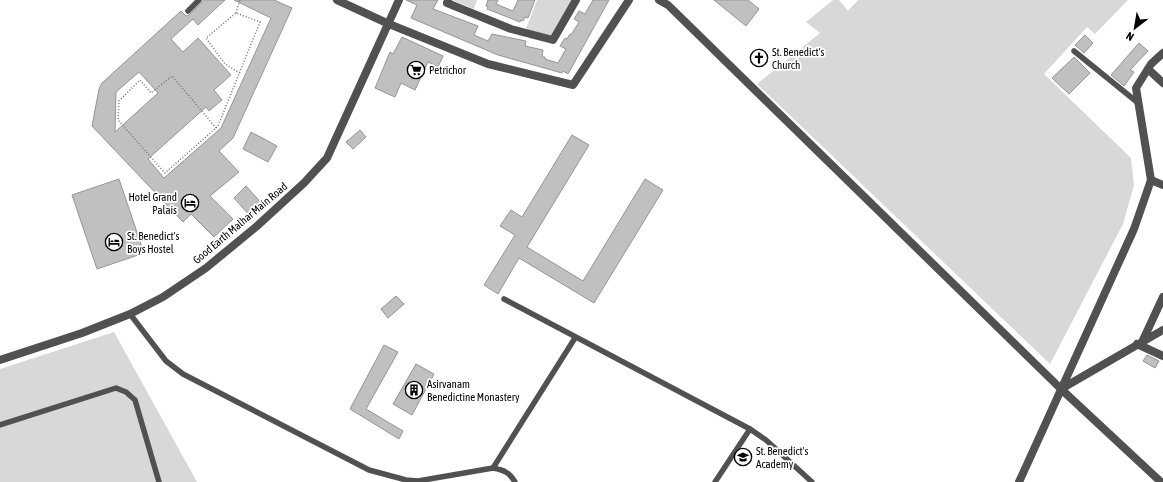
<svg xmlns="http://www.w3.org/2000/svg" width="1163" height="482" viewBox="0 0 1163 482" font-family="'Asap Condensed',sans-serif">
<style>
.green{fill:#d8d8d8}
.building{fill:#c0c0c0;stroke:#959595;fill-rule:evenodd}
.lines{fill:none;stroke-linecap:round;stroke-linejoin:round}
.path{stroke:#737373;stroke-width:1.5;stroke-dasharray:1 2;stroke-linecap:butt}
.service{stroke:#515151;stroke-width:5.5}
.minor{stroke:#515151;stroke-width:8}
.tertiary{stroke:#515151;stroke-width:8}
.labels{text-anchor:middle;dominant-baseline:central;stroke-width:3.5;stroke-linejoin:round;paint-order:stroke}
.poi-label{font-size:11px;fill:#000;stroke:#fff;text-anchor:start}
.street-label{font-size:11px;fill:#000;stroke:#fff}
</style>
<rect width="100%" height="100%" fill="#fff"/>
<g class="green">
<path d="M452 0H477L474 9Z"/>
<path d="M537 0H573L552 36 526 29Z"/>
<path d="M833 0H839L848 11 858 0H1128L1095 34 1087 27 1044 74 1131 158 1134 185 1123 224 1050 364 757 84 820 33 806 22Z"/>
<path d="M114 332 197 482H0V369Z"/>
</g>
<g class="building">
<path d="M204 0H225L198 25 193 19 171 39 183 52 198 38 231 75 214 90 222 100 209 111 206 107 148 159 164 178 221 128 271 18 234 0H274L292 8 233 138 219 151 239 172 210 196 233 219 214 237 191 214 183 222 92 126 99 89 102 83 181 11 186 16 189 15ZM139 72 158 93 115 132 116 92Z"/>
<path d="M406 0H438L433 9 478 26 474 35 488 41 492 34 526 41 525 46 543 50 542 57H545V59L558 63 566 49 560 46 565 38 567 39 570 34 571 35 579 22 574 19 579 11 585 14 593 0H609L568 74 563 71 562 73 498 55 411 18 417 5Z"/>
<path d="M488 0H498L496 4 513 11 518 0H535L528 18 525 17 523 21 521 20 520 22 487 9 488 7 486 6Z"/>
<path d="M714 0H748L759 9 746 26Z"/>
<path d="M1085 35 1093 43 1084 53 1075 45Z"/>
<path d="M402 37 443 56 438 67 428 62 415 90 401 83 395 97 375 88 390 52 393 54Z"/>
<path d="M1139 43 1148 51 1130 70 1134 72 1124 86 1111 75Z"/>
<path d="M1074 57 1090 73 1069 94 1052 78Z"/>
<path d="M360 130 366 137 353 149 346 142Z"/>
<path d="M251 132 277 146 268 162 243 149Z"/>
<path d="M572 135 589 145 527 247 583 281 645 179 663 190 594 303 519 258 498 294 484 285 515 235 500 226 511 210 522 217Z"/>
<path d="M119 179 144 253 97 269 72 195Z"/>
<path d="M246 186 264 206 251 217 234 198Z"/>
<path d="M396 296 404 304 388 318 381 309Z"/>
<path d="M384 345 398 352 366 409 403 431 399 439 350 409Z"/>
<path d="M1147 355 1159 361 1155 368 1143 361Z"/>
<path d="M416 364 434 374 412 415 393 404Z"/>
</g>
<g class="lines">
<g class="path">
<path d="M236 13 240 0"/>
<path d="M216 128 172 76 151 93 140 80 119 101 118 120 165 173 216 128 218 126 260 22 236 13 206 38 225 64 240 73"/>
</g>
<g class="service">
<path d="M188 11 199 0"/>
<path d="M1074 51 1137 102"/>
<path d="M504 299 750 429 766 440 812 482"/>
<path d="M130 314 166 361 183 374 369 470 406 480 418 481 493 468C504 470 509 472 515 482"/>
<path d="M0 425 116 388 126 392 135 400 159 482"/>
<path d="M493 468 575 338"/>
<path d="M715 482 750 429"/>
</g>
<g class="minor">
<path d="M337 0 389 24 488 64 573 85 629 0"/>
<path d="M448 0 447 3 511 29 553 40 576 0"/>
<path d="M659 0 668 5 1061 389 1161 482"/>
<path d="M1148 69 1163 83"/>
<path d="M1151 180 1163 185"/>
<path d="M1143 340 1163 297"/>
<path d="M1137 344 1163 356"/>
<path d="M0 360 82 333 130 314 163 297 206 268 257 226 304 183 327 158 399 0"/>
<path d="M1061 389 1163 330"/>
</g>
<path class="tertiary" d="M1019 482 1134 229 1151 180 1136 88 1151 64 1163 53"/>
</g>
<defs>
<symbol id="church-ring" viewBox="-11 -11 22 22"><circle r="9.5" fill="#fff" stroke="#000" stroke-width="1.5"/><path d="M-1.2-6h2.4v3.5h3.3v2.4h-3.3V6h-2.4V-.1h-3.3v-2.4h3.3Z" fill="#000"/></symbol>
<symbol id="supermarket-ring" viewBox="-11 -11 22 22"><circle r="9.5" fill="#fff" stroke="#000" stroke-width="1.5"/><path d="M-6-5.5h2.5l.6 2H6L4.5 2H-2.5L-4.4-4H-6ZM-1.5 3.2a1.3 1.3 0 1 0 .1 0ZM3 3.2a1.3 1.3 0 1 0 .1 0Z" fill="#000"/></symbol>
<symbol id="hotel-ring" viewBox="-11 -11 22 22"><circle r="9.5" fill="#fff" stroke="#000" stroke-width="1.5"/><path d="M-6-4.5h1.5V1H6V5H4.5V3h-9V5H-6ZM-4 0a1.8 1.8 0 1 1 3.6 0ZM.5 0V-2.5h3Q6-2.5 6 0Z" fill="#000"/></symbol>
<symbol id="building-ring" viewBox="-11 -11 22 22"><circle r="9.5" fill="#fff" stroke="#000" stroke-width="1.5"/><path d="M-4-6H4V6H1V3H-1V6H-4ZM-2.5-4.3h1.7v1.8h-1.7ZM.8-4.3h1.7v1.8H.8ZM-2.5-1h1.7V.8h-1.7ZM.8-1h1.7V.8H.8Z" fill="#000"/></symbol>
<symbol id="university-ring" viewBox="-11 -11 22 22"><circle r="9.5" fill="#fff" stroke="#000" stroke-width="1.5"/><path d="M0-5L7-2L0 1L-7-2ZM-4 1L0 2.5L4 1V4Q0 6-4 4Z" fill="#000"/></symbol>
</defs>
<g fill-rule="evenodd">
<use href="#church-ring" x="749" y="48" width="20" height="20"/>
<use href="#supermarket-ring" x="406" y="60" width="20" height="20"/>
<use href="#hotel-ring" x="180" y="193" width="20" height="20"/>
<use href="#hotel-ring" x="104" y="232" width="20" height="20"/>
<use href="#building-ring" x="404" y="380" width="20" height="20"/>
<use href="#university-ring" x="733" y="447" width="20" height="20"/>
</g>
<g class="labels">
<g class="poi-label">
<text x="772" y="52">St. Benedict's<tspan x="772" dy="13">Church</tspan></text>
<text x="429" y="70">Petrichor</text>
<text x="177" y="197" text-anchor="end">Hotel Grand<tspan x="177" dy="13">Palais</tspan></text>
<text x="127" y="236">St. Benedict's<tspan x="127" dy="13">Boys Hostel</tspan></text>
<text x="427" y="384">Asirvanam<tspan x="427" dy="13">Benedictine Monastery</tspan></text>
<text x="756" y="451">St. Benedict's<tspan x="756" dy="13">Academy</tspan></text>
</g>
<g class="street-label">
<text transform="translate(240 223) rotate(-40)">Good Earth Malhar Main Road</text>
</g>
</g>
<g transform="translate(1135 28) rotate(211)" stroke="#ffffff" stroke-width="3" paint-order="stroke">
<path d="M0-3L7 15L0 10L-7 15Z" fill="#000000"/>
<text y="-6" font-size="11" font-weight="bold" text-anchor="middle" fill="#000000">N</text>
</g>
</svg>
